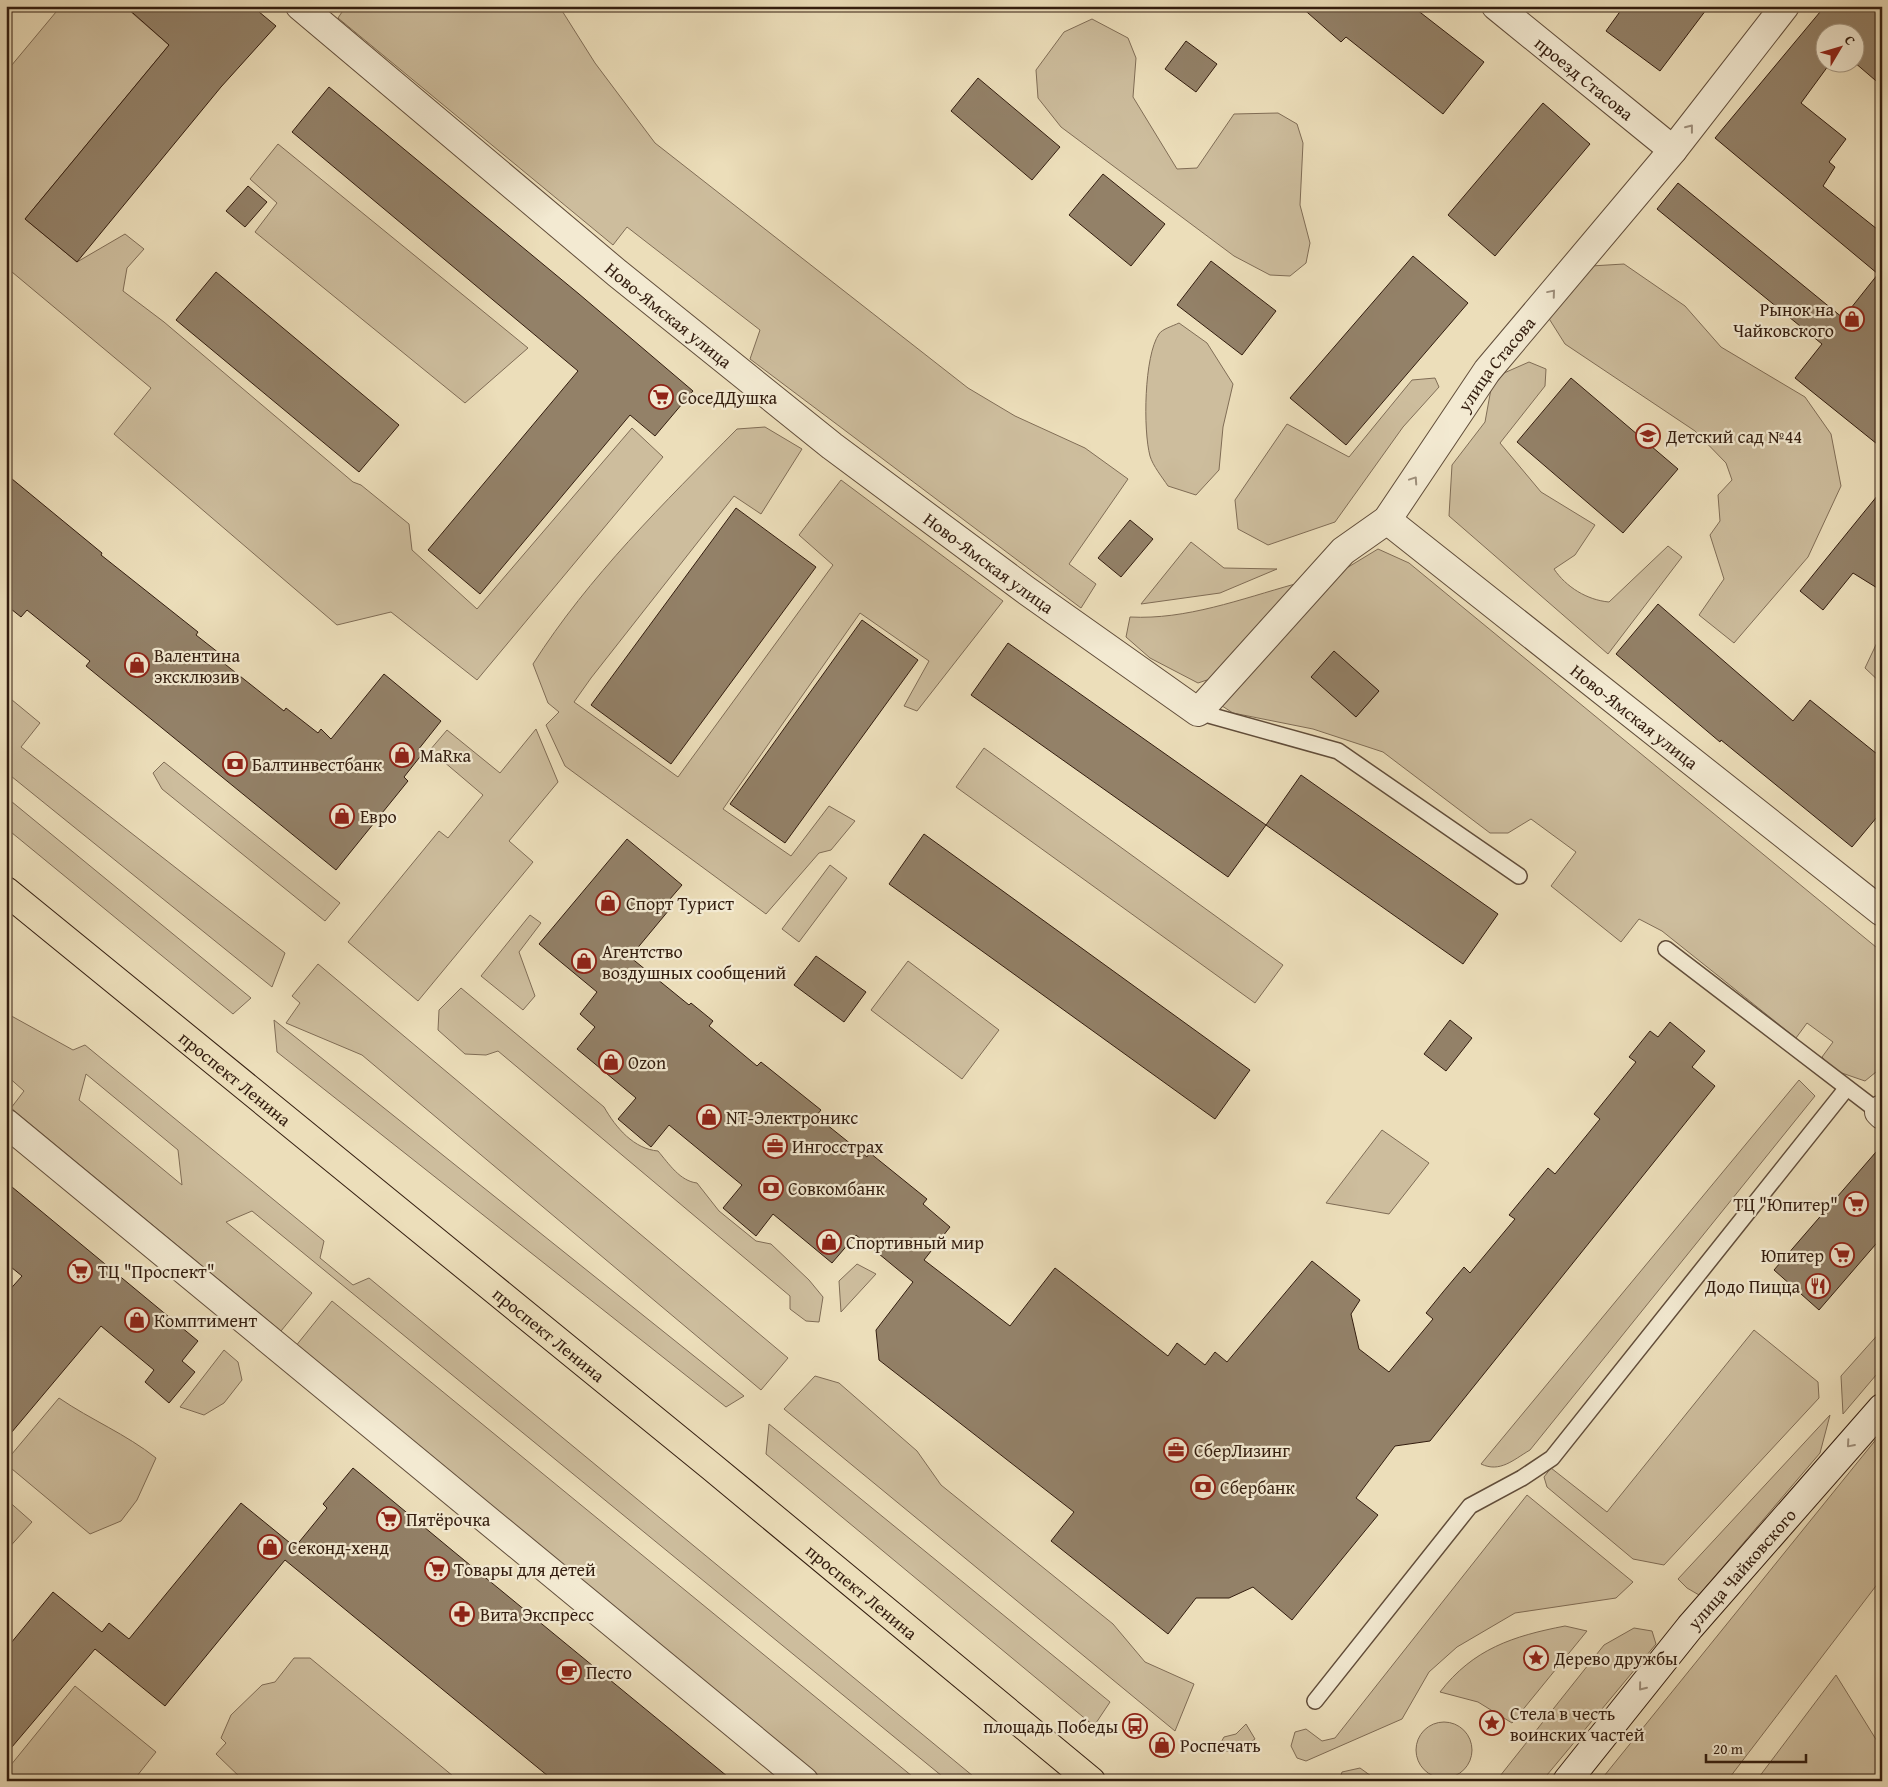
<svg xmlns="http://www.w3.org/2000/svg" width="1888" height="1787" viewBox="0 0 1888 1787" font-family="'Gentium Book Plus',serif">
<style>
.green{fill:#cdbd9d;stroke:#806d56;fill-rule:evenodd}
.building{fill:#938168;stroke:#331d0f}
.lines{fill:none;stroke-linecap:round;stroke-linejoin:round}
.lane-casing{stroke:#614d3a;stroke-width:18}
.street-casing{stroke:#614d3a;stroke-width:30}
.secondary-casing{stroke:#331d0f;stroke-width:30}
.primary-casing{stroke:#331d0f;stroke-width:30}
.lane{stroke:#f3ead2;stroke-width:15}
.street{stroke:#f3ead2;stroke-width:28}
.secondary{stroke:#f3ead2;stroke-width:28}
.primary{stroke:#ecdeba;stroke-width:28}
.oneway{stroke:#9d8e7a}
.labels{text-anchor:middle;dominant-baseline:central;stroke-width:4.5;stroke-linejoin:round;paint-order:stroke}
.street-label{font-size:18px;fill:#331d0f;stroke:#f3ead2}
.poi-label{font-size:18px;fill:#331d0f;stroke:#f3ead2;text-anchor:start}
</style>
<rect width="100%" height="100%" fill="#ecdeba"/>
<filter id="stains"><feTurbulence type="fractalNoise" baseFrequency=".004" numOctaves="4"/><feColorMatrix values="0 0 0 0 .2 0 0 0 0 .09 0 0 0 0 .02 0 0 0 .5 -.17"/></filter>
<radialGradient id="worn" r=".72"><stop offset=".6" stop-color="#630" stop-opacity="0"/><stop offset="1" stop-color="#630" stop-opacity=".3"/></radialGradient>
<g class="green">
<path d="M61 6H124L169 45 25 219 77 262 125 234 144 249 127 268 123 291 164 322 353 482 361 485 409 524 412 550 477 609 632 428 663 457 477 680 391 612 337 625 114 434 151 388 6 267V72Z"/>
<path d="M346 6H559L595 63 655 143 968 388 1015 416 1085 448 1128 479 1069 564 1096 584 1081 608 750 359 760 330 627 227 613 245 338 18Z"/>
<path d="M1092 19 1128 38 1136 58 1133 97 1177 169 1197 168 1234 114 1278 113 1297 124 1303 143 1300 205 1310 243 1306 263 1290 276 1270 275 1234 256 1061 127 1038 98 1036 70 1064 32Z"/>
<path d="M278 144 528 348 465 403 255 232 277 203 250 179Z"/>
<path d="M1624 264 1685 306 1721 347 1805 397 1831 434 1841 486 1808 557 1734 643 1699 615 1724 579 1710 535 1720 521 1718 495 1732 480 1726 463 1695 431 1565 344 1548 317 1591 266Z"/>
<path d="M1179 323 1207 343 1233 384 1223 427 1219 470 1196 495 1168 486C1162 477 1153 466 1150 456 1143 430 1144 356 1159 334 1162 329 1173 326 1179 323Z"/>
<path d="M1529 362 1546 369 1545 386 1500 443 1541 492 1595 525 1575 555 1554 569C1566 587 1587 600 1609 602L1668 546 1682 557 1608 654 1449 516 1452 465 1485 422 1491 389 1504 373Z"/>
<path d="M1435 378 1439 387 1403 427 1335 522 1268 545 1238 529 1235 500 1287 424 1349 457 1412 380Z"/>
<path d="M765 427 802 449 761 514 734 496 591 678 574 702 678 777 833 565 799 535 841 480 1003 601 917 711 904 706 929 661 860 613 723 809 791 856 829 806 855 821 831 850 819 853 766 914 565 766 546 725 559 712 548 703 533 664C589 576 664 503 737 429Z"/>
<path d="M1191 542 1224 568 1277 569 1220 593 1141 604Z"/>
<path d="M1378 549 1409 563 1882 952V1067L1865 1081 1836 1071 1822 1057 1833 1042 1807 1023 1796 1038 1662 931 1639 919 1621 942 1551 886 1576 852 1531 819 1508 833H1490L1383 752 1313 729 1233 713 1219 704 1340 572ZM1334 652 1379 691 1356 717 1312 677Z"/>
<path d="M1295 584 1213 678 1198 683 1150 658 1126 637 1130 617C1186 620 1241 599 1295 584Z"/>
<path d="M1882 632V684L1865 668Z"/>
<path d="M6 695 40 723 21 747 285 953 272 987 6 772Z"/>
<path d="M536 729 558 782 509 841 533 862 418 1001 348 942 439 831 448 838 483 795 430 750 447 730 500 773Z"/>
<path d="M984 748 1283 965 1255 1003 956 787Z"/>
<path d="M164 762 340 903 325 921 162 789 153 773Z"/>
<path d="M6 797 251 998 233 1014 6 828Z"/>
<path d="M830 865 847 878 799 942 782 929Z"/>
<path d="M530 915 541 923 519 952 535 996 523 1010 481 976Z"/>
<path d="M908 961 999 1030 962 1079 871 1010Z"/>
<path d="M318 964 788 1358 761 1390 362 1055 286 1023 300 1003 292 996Z"/>
<path d="M461 988 604 1107C616 1128 634 1149 658 1151 669 1164 680 1181 697 1183L719 1211 756 1241 771 1244 809 1280 823 1297 819 1322 806 1321 790 1309V1296L498 1051 486 1055 465 1054 438 1030 439 1010Z"/>
<path d="M6 1013 73 1050 85 1045 324 1241 320 1258 353 1285 369 1278 979 1781H948L252 1211 226 1222 312 1293 281 1331 11 1108 24 1091 6 1075ZM86 1074 178 1150 182 1185 79 1100Z"/>
<path d="M274 1020 744 1396 726 1407 277 1052Z"/>
<path d="M1799 1080 1815 1096 1530 1450C1513 1460 1500 1473 1481 1464Z"/>
<path d="M1382 1130 1429 1163 1389 1214 1326 1203Z"/>
<path d="M857 1264 876 1274 841 1312 839 1281Z"/>
<path d="M332 1301 918 1781H825L295 1347Z"/>
<path d="M1754 1330 1818 1382 1819 1398 1664 1565 1633 1559 1547 1487 1544 1477 1551 1468 1607 1512Z"/>
<path d="M1882 1330V1368L1843 1414 1841 1376Z"/>
<path d="M224 1350 238 1362 242 1380 224 1403 204 1415 180 1407Z"/>
<path d="M815 1376 839 1383 917 1451 941 1485 1113 1624 1145 1662 1194 1684 1175 1731 784 1409Z"/>
<path d="M59 1398C91 1420 126 1434 156 1458L137 1500 121 1521 90 1534 6 1464V1461Z"/>
<path d="M1830 1415 1820 1453 1699 1595 1687 1588 1678 1579Z"/>
<path d="M769 1424 1110 1702 1094 1726 766 1454Z"/>
<path d="M1882 1432V1578L1727 1781H1600Z"/>
<path d="M1527 1495 1633 1582 1616 1598 1515 1613 1457 1647 1429 1672 1402 1719 1306 1761 1297 1758 1291 1746 1295 1732 1306 1729 1322 1741 1335 1738Z"/>
<path d="M6 1499 32 1522 6 1551Z"/>
<path d="M1565 1626 1587 1631 1512 1723 1478 1702 1440 1692C1473 1649 1513 1636 1565 1626Z"/>
<path d="M1634 1628 1652 1631 1656 1644 1542 1781H1496L1604 1645Z"/>
<path d="M294 1658H310L459 1781H244L216 1754 226 1743 221 1738 231 1715 262 1685 275 1682Z"/>
<path d="M1836 1675 1882 1749V1781H1756Z"/>
<path d="M75 1686 156 1752 133 1781H6V1771Z"/>
<circle cx="1444" cy="1750" r="28"/>
<path d="M1246 1724 1255 1739 1237 1751H1216L1224 1737 1236 1734Z"/>
<path d="M1360 1768 1378 1781H1339L1342 1772Z"/>
</g>
<g class="building">
<path d="M125 6H252L276 26 221 87 77 262 25 219 169 45Z"/>
<path d="M1300 6H1412L1484 62 1443 114 1346 37 1341 42Z"/>
<path d="M1624 6H1709L1660 71 1606 31Z"/>
<path d="M1825 6H1870L1882 16V86L1854 62 1856 32H1826V62H1831L1801 103 1846 139 1829 162 1835 167 1823 186 1882 233V448L1795 378 1822 344 1657 209 1678 183 1843 318 1878 274 1715 138Z"/>
<path d="M1186 41 1217 64 1196 92 1165 69Z"/>
<path d="M978 78 1060 147 1032 180 951 111Z"/>
<path d="M329 87 579 294 693 391 655 436 630 415 480 594 428 550 578 371 292 132Z"/>
<path d="M1543 103 1590 144 1495 256 1448 215Z"/>
<path d="M1103 174 1165 224 1131 266 1069 215Z"/>
<path d="M248 186 267 202 245 227 226 211Z"/>
<path d="M1413 256 1468 303 1346 445 1290 398Z"/>
<path d="M1211 261 1276 311 1242 355 1177 305Z"/>
<path d="M216 272 399 425 359 472 176 320Z"/>
<path d="M1571 378 1678 469 1623 533 1517 442Z"/>
<path d="M6 474 102 553 101 555 198 632 196 635 224 657 221 661 284 711 286 708 318 733 321 729 331 739 384 674 441 721 418 750 423 753 404 777 408 781 336 870 86 666 90 661 27 610 21 617 6 605Z"/>
<path d="M1882 490V591L1853 573 1823 610 1800 591Z"/>
<path d="M736 508 816 567 671 764 591 705Z"/>
<path d="M1130 520 1153 539 1121 577 1098 558Z"/>
<path d="M1658 604 1793 721 1810 700 1882 758V811L1852 847 1721 740 1720 742 1616 654Z"/>
<path d="M862 620 918 660 785 843 730 804Z"/>
<path d="M1008 643 1266 825 1228 877 971 695Z"/>
<path d="M1334 651 1379 691 1356 717 1311 677Z"/>
<path d="M1301 775 1498 914 1463 964 1266 825Z"/>
<path d="M924 834 1250 1070 1215 1119 889 884Z"/>
<path d="M627 839 682 885 664 906 669 910 630 957 689 1005 691 1003 713 1021 709 1026 757 1066 761 1062 821 1110 816 1116 867 1157 870 1153 927 1199 923 1204 950 1227 924 1260 1010 1326 1055 1268 1168 1356 1177 1343 1205 1365 1215 1352 1227 1362 1312 1261 1360 1300 1351 1314 1359 1349 1389 1372 1433 1319 1426 1313 1443 1292 1464 1267 1470 1273 1515 1219 1509 1215 1548 1168 1555 1174 1600 1119 1594 1114 1636 1062 1629 1057 1650 1031 1658 1037 1670 1022 1705 1051 1692 1067 1715 1086 1430 1441 1395 1446 1356 1498 1378 1515 1292 1620 1253 1587 1229 1598H1196L1168 1634 1051 1541 1074 1512 879 1360 876 1330 913 1282 856 1235 832 1263 773 1214 756 1236 723 1208 742 1185 669 1125 651 1147 618 1119 636 1098 577 1049 595 1027 580 1014 597 992 539 944Z"/>
<path d="M816 956 866 992 844 1022 794 985Z"/>
<path d="M1450 1020 1472 1038 1446 1071 1424 1054Z"/>
<path d="M1882 1145V1237L1819 1310 1774 1270Z"/>
<path d="M6 1182 198 1341 182 1361 195 1372 169 1403 145 1382 154 1370 101 1326 6 1439V1294L22 1276 6 1263Z"/>
<path d="M353 1468 453 1551 733 1781H554L285 1560 165 1706 95 1649 6 1754V1649L53 1592 102 1632 109 1623 129 1639 241 1503 295 1547 327 1508 323 1504Z"/>
</g>
<g class="lines">
<defs>
<g id="lane">
<path d="M1198 712 1338 751 1519 876"/>
<path d="M1666 949 1879 1112"/>
<path d="M1315 1701 1470 1506 1522 1478 1552 1458 1846 1089"/>
</g>
<g id="street">
<path id="s1" d="M300 6 617 273 832 446 1027 591 1198 712 1343 551 1387 520 1487 371 1673 150 1785 6"/>
<path id="s2" d="M1496 6 1673 150"/>
<path id="s3" d="M1387 520 1882 912"/>
<path d="M1882 1109 1879 1112 1882 1115"/>
<path d="M6 1123 804 1781"/>
</g>
<g id="secondary">
<path id="s4" d="M1567 1781 1690 1627 1882 1408"/>
</g>
<g id="primary">
<path id="s5" d="M6 891 712 1467 1091 1781"/>
</g>
</defs>
<use href="#lane" class="lane-casing"/>
<use href="#street" class="street-casing"/>
<use href="#secondary" class="secondary-casing"/>
<use href="#primary" class="primary-casing"/>
<use href="#lane" class="lane"/>
<use href="#street" class="street"/>
<use href="#secondary" class="secondary"/>
<use href="#primary" class="primary"/>
</g>
<defs><path id="oneway-chevron" d="M-2-3.5L2.5 0L-2 3.5" fill="none" stroke-width="1.6" stroke-linecap="round" stroke-linejoin="round" transform="scale(1.25)"/></defs>
<g class="oneway">
<use href="#oneway-chevron" transform="translate(1690 128) rotate(-52)"/>
<use href="#oneway-chevron" transform="translate(1552 293) rotate(-50)"/>
<use href="#oneway-chevron" transform="translate(1414 480) rotate(-56)"/>
<use href="#oneway-chevron" transform="translate(1850 1444) rotate(131)"/>
<use href="#oneway-chevron" transform="translate(1642 1687) rotate(129)"/>
</g>
<defs>
<symbol id="shop-ring" viewBox="-11 -11 22 22"><circle r="9.5" fill="#f3ead2" stroke="#8f2418" stroke-width="1.5"/><path d="M-5-2.5h2.3a2.7 3.5 0 0 1 5.4 0H5L5.5 6h-11ZM-1.5-2.5h3a1.5 2.3 0 0 0-3 0Z" fill="#8f2418"/></symbol>
<symbol id="supermarket-ring" viewBox="-11 -11 22 22"><circle r="9.5" fill="#f3ead2" stroke="#8f2418" stroke-width="1.5"/><path d="M-6-5.5h2.5l.6 2H6L4.5 2H-2.5L-4.4-4H-6ZM-1.5 3.2a1.3 1.3 0 1 0 .1 0ZM3 3.2a1.3 1.3 0 1 0 .1 0Z" fill="#8f2418"/></symbol>
<symbol id="school-ring" viewBox="-11 -11 22 22"><circle r="9.5" fill="#f3ead2" stroke="#8f2418" stroke-width="1.5"/><path d="M0-5L7-2L0 1L-7-2ZM-4 1L0 2.5L4 1V4Q0 6-4 4Z" fill="#8f2418"/></symbol>
<symbol id="bank-ring" viewBox="-11 -11 22 22"><circle r="9.5" fill="#f3ead2" stroke="#8f2418" stroke-width="1.5"/><path d="M-6-4H6V4H-6ZM0-2.3a2.3 2.3 0 1 0 0 4.6a2.3 2.3 0 1 0 0-4.6Z" fill="#8f2418"/></symbol>
<symbol id="office-ring" viewBox="-11 -11 22 22"><circle r="9.5" fill="#f3ead2" stroke="#8f2418" stroke-width="1.5"/><path d="M-6-3h4V-5.5h4V-3h4V5H-6ZM-1-4.5V-3h2v-1.5ZM-6 0V1H6V0Z" fill="#8f2418"/></symbol>
<symbol id="restaurant-ring" viewBox="-11 -11 22 22"><circle r="9.5" fill="#f3ead2" stroke="#8f2418" stroke-width="1.5"/><path d="M-5-6h1v4h1v-4h1v4h1v-4h1v5L-1.5 .5V6h-2V.5L-5-1ZM5-6V6H3V1.5H1.5Q1.5-4 5-6Z" fill="#8f2418"/></symbol>
<symbol id="pharmacy-ring" viewBox="-11 -11 22 22"><circle r="9.5" fill="#f3ead2" stroke="#8f2418" stroke-width="1.5"/><path d="M-2-6h4v4h4v4h-4v4h-4v-4h-4v-4h4Z" fill="#8f2418"/></symbol>
<symbol id="sight-ring" viewBox="-11 -11 22 22"><circle r="9.5" fill="#f3ead2" stroke="#8f2418" stroke-width="1.5"/><path d="M0-6L1.8-2.2L6-1.7L2.9 1.2L3.7 5.4L0 3.3L-3.7 5.4L-2.9 1.2L-6-1.7L-1.8-2.2Z" fill="#8f2418"/></symbol>
<symbol id="cafe-ring" viewBox="-11 -11 22 22"><circle r="9.5" fill="#f3ead2" stroke="#8f2418" stroke-width="1.5"/><path d="M-5.5-4.5H6V0H3Q3 3.5 0 3.5H-2.5Q-5.5 3.5-5.5 0ZM3-3.2v2h1.7v-2ZM-6 4.5H4V6H-6Z" fill="#8f2418"/></symbol>
<symbol id="bus-ring" viewBox="-11 -11 22 22"><circle r="9.5" fill="#f3ead2" stroke="#8f2418" stroke-width="1.5"/><path d="M-5-6H5V4H4V6H2V4H-2V6H-4V4H-5ZM-3.5-4V0h7V-4ZM-3.5 1.2v1.5H-2V1.2ZM2 1.2v1.5H3.5V1.2Z" fill="#8f2418"/></symbol>
</defs>
<g fill-rule="evenodd">
<use href="#shop-ring" x="1838" y="305" width="28" height="28"/>
<use href="#supermarket-ring" x="647" y="383" width="28" height="28"/>
<use href="#school-ring" x="1634" y="422" width="28" height="28"/>
<use href="#shop-ring" x="123" y="651" width="28" height="28"/>
<use href="#shop-ring" x="388" y="741" width="28" height="28"/>
<use href="#bank-ring" x="221" y="750" width="28" height="28"/>
<use href="#shop-ring" x="328" y="802" width="28" height="28"/>
<use href="#shop-ring" x="594" y="889" width="28" height="28"/>
<use href="#shop-ring" x="570" y="947" width="28" height="28"/>
<use href="#shop-ring" x="597" y="1048" width="28" height="28"/>
<use href="#shop-ring" x="695" y="1103" width="28" height="28"/>
<use href="#office-ring" x="761" y="1132" width="28" height="28"/>
<use href="#bank-ring" x="757" y="1174" width="28" height="28"/>
<use href="#supermarket-ring" x="1842" y="1190" width="28" height="28"/>
<use href="#shop-ring" x="815" y="1228" width="28" height="28"/>
<use href="#supermarket-ring" x="1828" y="1241" width="28" height="28"/>
<use href="#supermarket-ring" x="66" y="1257" width="28" height="28"/>
<use href="#restaurant-ring" x="1804" y="1272" width="28" height="28"/>
<use href="#shop-ring" x="123" y="1306" width="28" height="28"/>
<use href="#office-ring" x="1162" y="1436" width="28" height="28"/>
<use href="#bank-ring" x="1189" y="1473" width="28" height="28"/>
<use href="#supermarket-ring" x="375" y="1505" width="28" height="28"/>
<use href="#shop-ring" x="256" y="1533" width="28" height="28"/>
<use href="#supermarket-ring" x="423" y="1555" width="28" height="28"/>
<use href="#pharmacy-ring" x="448" y="1600" width="28" height="28"/>
<use href="#sight-ring" x="1522" y="1644" width="28" height="28"/>
<use href="#cafe-ring" x="555" y="1658" width="28" height="28"/>
<use href="#sight-ring" x="1478" y="1709" width="28" height="28"/>
<use href="#bus-ring" x="1121" y="1712" width="28" height="28"/>
<use href="#shop-ring" x="1148" y="1731" width="28" height="28"/>
</g>
<g class="labels">
<g class="street-label">
<text stroke="none"><textPath href="#s2" startOffset="114">проезд Стасова</textPath></text>
<text stroke="none"><textPath href="#s1" startOffset="481">Ново-Ямская улица</textPath></text>
<text stroke="none"><textPath href="#s1" startOffset="1604">улица Стасова</textPath></text>
<text stroke="none"><textPath href="#s1" startOffset="886">Ново-Ямская улица</textPath></text>
<text stroke="none"><textPath href="#s3" startOffset="316">Ново-Ямская улица</textPath></text>
<text stroke="none"><textPath href="#s5" startOffset="296">проспект Ленина</textPath></text>
<text stroke="none"><textPath href="#s5" startOffset="701">проспект Ленина</textPath></text>
<text stroke="none"><textPath href="#s4" startOffset="275">улица Чайковского</textPath></text>
<text stroke="none"><textPath href="#s5" startOffset="1106">проспект Ленина</textPath></text>
</g>
<g class="poi-label">
<text x="1834" y="309" text-anchor="end">Рынок на<tspan x="1834" dy="21">Чайковского</tspan></text>
<text x="678" y="397">СосеДДушка</text>
<text x="1666" y="436">Детский сад №44</text>
<text x="154" y="655">Валентина<tspan x="154" dy="21">эксклюзив</tspan></text>
<text x="420" y="755">МаRка</text>
<text x="252" y="764">Балтинвестбанк</text>
<text x="360" y="816">Евро</text>
<text x="626" y="903">Спорт Турист</text>
<text x="602" y="951">Агентство<tspan x="602" dy="21">воздушных сообщений</tspan></text>
<text x="628" y="1062">Ozon</text>
<text x="726" y="1117">NT-Электроникс</text>
<text x="792" y="1146">Ингосстрах</text>
<text x="788" y="1188">Совкомбанк</text>
<text x="1838" y="1204" text-anchor="end">ТЦ "Юпитер"</text>
<text x="846" y="1242">Спортивный мир</text>
<text x="1824" y="1255" text-anchor="end">Юпитер</text>
<text x="98" y="1271">ТЦ "Проспект"</text>
<text x="1800" y="1286" text-anchor="end">Додо Пицца</text>
<text x="154" y="1320">Комптимент</text>
<text x="1194" y="1450">СберЛизинг</text>
<text x="1220" y="1487">Сбербанк</text>
<text x="406" y="1519">Пятёрочка</text>
<text x="288" y="1547">Секонд-хенд</text>
<text x="454" y="1569">Товары для детей</text>
<text x="480" y="1614">Вита Экспресс</text>
<text x="1554" y="1658">Дерево дружбы</text>
<text x="586" y="1672">Песто</text>
<text x="1510" y="1713">Стела в честь<tspan x="1510" dy="21">воинских частей</tspan></text>
<text x="1118" y="1726" text-anchor="end">площадь Победы</text>
<text x="1180" y="1745">Роспечать</text>
</g>
</g>
<rect width="1888" height="1787" fill="none" stroke="#ecdeba" stroke-width="25"/>
<rect x="8" y="8" width="1873" height="1772" fill="none" stroke="#331d0f" stroke-width="2.5"/>
<rect x="12" y="12" width="1863" height="1762" fill="none" stroke="#331d0f"/>
<g transform="translate(1840 48) rotate(52)"><circle r="24" fill="#f3ead2" stroke="#a69884"/>
<path d="M0-4L9 19L0 12L-9 19Z" fill="#8f2418"/>
<text y="-8" font-size="14" font-weight="bold" text-anchor="middle" fill="#331d0f">С</text>
</g>
<path d="M1706 1754v8h100v-8" fill="none" stroke="#331d0f" stroke-width="2.5"/>
<text x="1713" y="1754" font-size="15" fill="#331d0f" stroke="#f3ead2" stroke-width="4" paint-order="stroke">20 m</text>
<rect width="100%" height="100%" filter="url(#stains)"/>
<rect width="100%" height="100%" fill="url(#worn)"/>
</svg>
